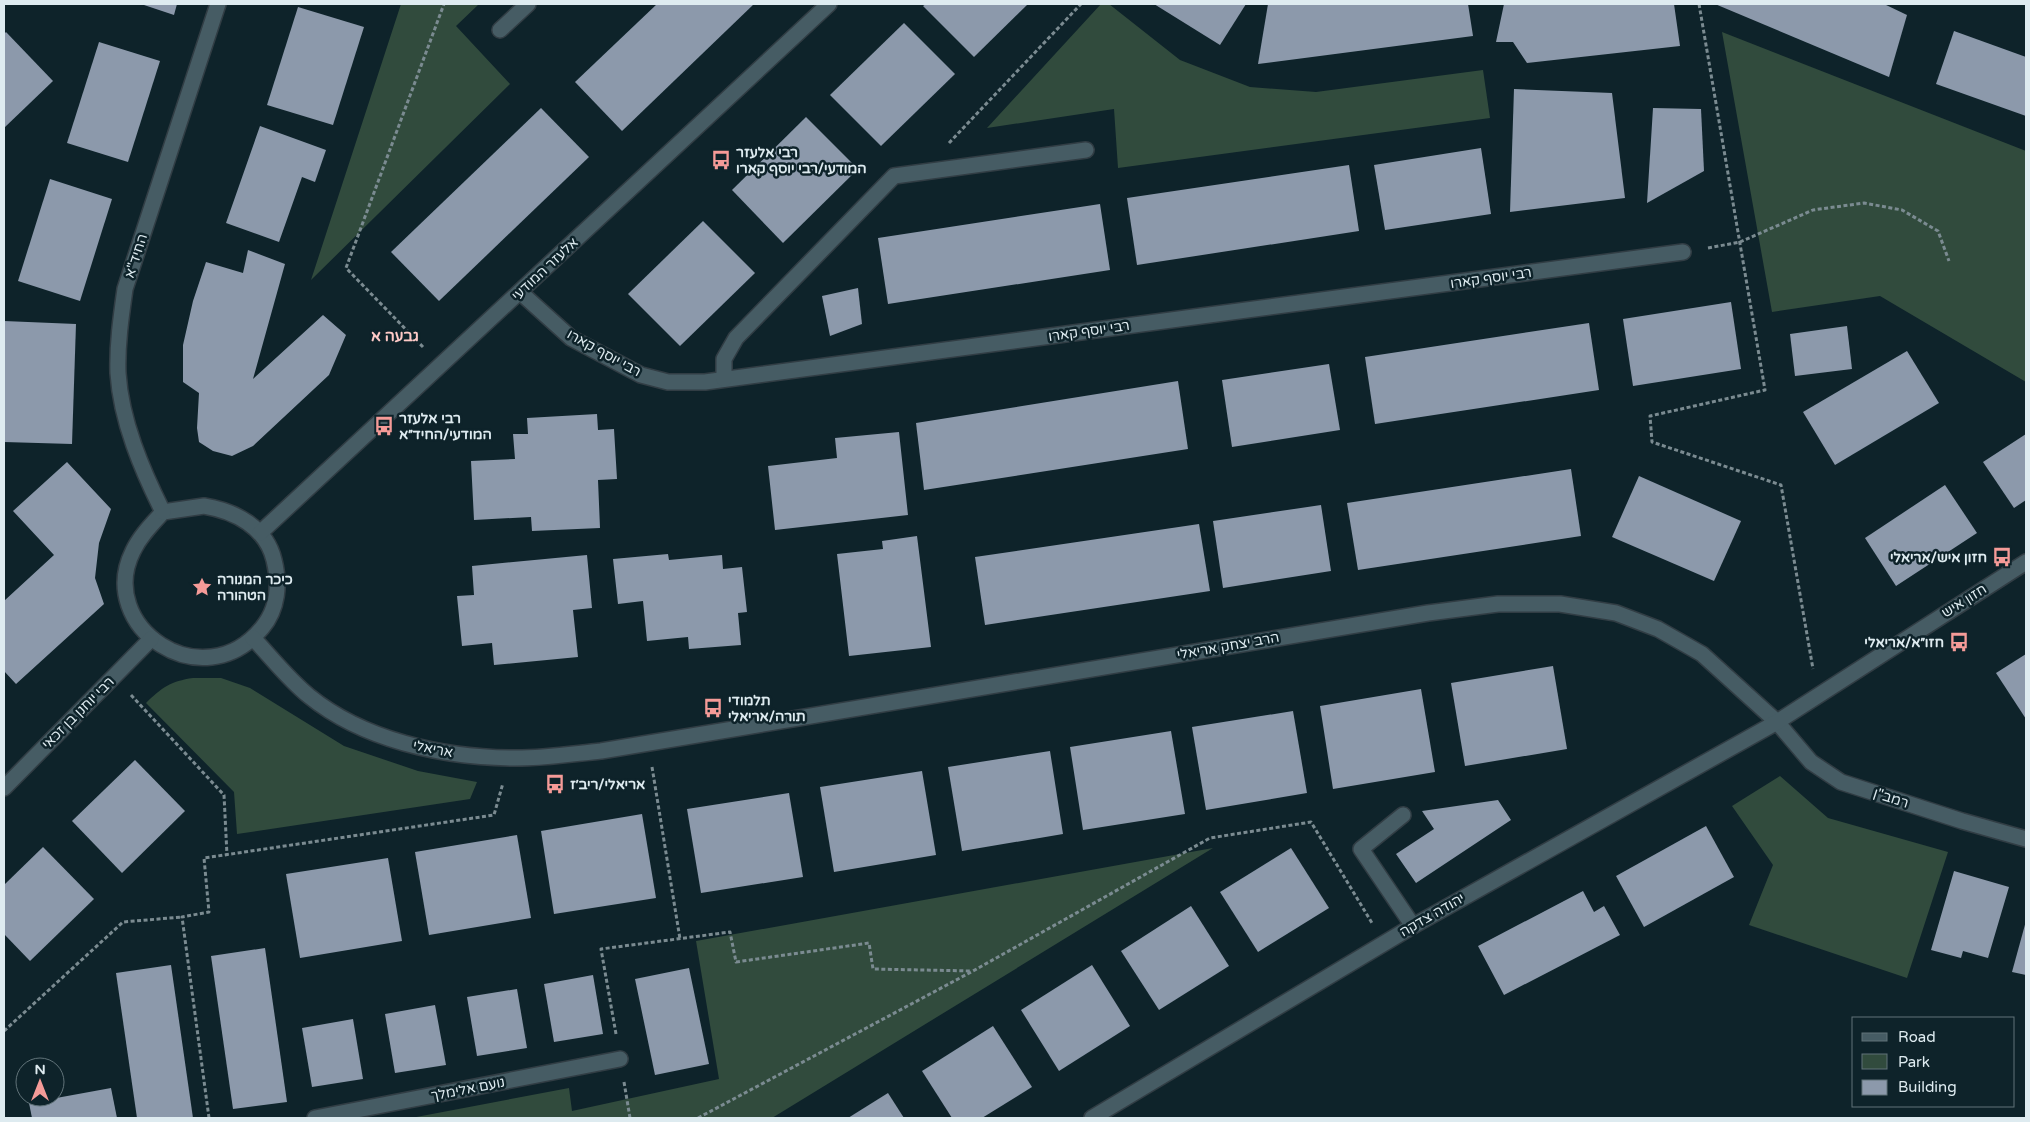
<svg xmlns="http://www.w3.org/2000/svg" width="2030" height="1122" viewBox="0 0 2030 1122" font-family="'Varela Round',Heebo,sans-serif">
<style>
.green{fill:#314b3d}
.building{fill:#8c99ab}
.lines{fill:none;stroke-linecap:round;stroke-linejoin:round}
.minor-casing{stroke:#313d44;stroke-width:18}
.path{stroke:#7b8b91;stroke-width:3;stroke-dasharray:4 2.5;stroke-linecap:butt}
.minor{stroke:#465c64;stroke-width:15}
.labels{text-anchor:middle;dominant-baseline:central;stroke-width:5;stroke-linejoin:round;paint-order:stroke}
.poi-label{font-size:14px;font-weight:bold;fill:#deebf0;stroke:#0e232a;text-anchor:start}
.street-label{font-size:14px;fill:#deebf0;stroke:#0e232a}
.neighbourhood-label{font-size:15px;font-weight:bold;fill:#fecac7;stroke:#0e232a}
</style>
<rect width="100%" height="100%" fill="#0e232a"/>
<g class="green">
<path d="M401 4H479L456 26 510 84 311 280Z"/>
<path d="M1101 4H1109L1180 60 1250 87 1316 92 1483 70 1490 118 1118 168 1114 109 987 128Z"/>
<path d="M1722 32 2026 151V382L1880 296 1772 312Z"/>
<path d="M193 678H221L250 688 344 746 418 771 477 782 470 799 237 834 234 792 146 703C161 688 171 681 193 678Z"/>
<path d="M1780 776 1828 818 1948 852 1907 978 1749 925 1773 865 1732 806Z"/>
<path d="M1213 848 772 1118H411L569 1088 572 1111 719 1079 696 941Z"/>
</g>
<g class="building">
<path d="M141 4H177L174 15Z"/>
<path d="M657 4H754L622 131 575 82Z"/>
<path d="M926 4H1028L974 57 923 6Z"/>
<path d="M1154 4H1246L1220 45Z"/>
<path d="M1268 4H1468L1473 36 1258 64Z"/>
<path d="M1504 4H1674L1680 46 1527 63 1513 42H1496Z"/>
<path d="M1715 4H1884L1907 15 1889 77Z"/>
<path d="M298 7 364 27 333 125 267 105Z"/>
<path d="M904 23 955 74 881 146 830 95Z"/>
<path d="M1954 31 2026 57V116L1936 84Z"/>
<path d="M6 32 53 81 4 128V34Z"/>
<path d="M99 42 160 61 128 162 67 143Z"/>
<path d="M1514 89 1612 93 1625 198 1510 212Z"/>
<path d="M541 108 589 157 439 301 391 252Z"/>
<path d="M1653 108 1701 109 1704 171 1647 203Z"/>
<path d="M806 117 858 169 783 243 732 190Z"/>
<path d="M260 126 326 150 315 182 302 177 279 242 226 223Z"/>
<path d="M1481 148 1491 214 1385 230 1374 165Z"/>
<path d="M1349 165 1359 231 1137 265 1127 198Z"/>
<path d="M50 179 112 199 80 301 18 281Z"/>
<path d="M1100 204 1110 270 888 304 878 238Z"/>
<path d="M703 221 755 273 680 346 628 294Z"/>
<path d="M248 250 285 264 253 379 323 315 346 335 329 375 253 446 232 456 213 451 199 442 197 428 199 393 183 382V345L193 301 206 262 243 273Z"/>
<path d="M858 288 862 324 830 336 822 296Z"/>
<path d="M1731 302 1741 369 1633 386 1623 319Z"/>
<path d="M4 321 76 324 72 444 4 442Z"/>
<path d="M1589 323 1599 390 1375 424 1365 357Z"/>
<path d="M1847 326 1852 369 1795 376 1790 334Z"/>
<path d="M1907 351 1939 403 1835 465 1803 412Z"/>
<path d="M1329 364 1340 430 1232 447 1222 380Z"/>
<path d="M1178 381 1188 449 924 490 916 423Z"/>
<path d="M597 414 598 430 614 429 617 479 598 480 600 528 532 531 531 517 474 520 471 461 515 459 513 434H528L527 418Z"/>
<path d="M899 432 908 515 775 530 768 466 837 458 835 438Z"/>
<path d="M2026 434V500L2014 508 1983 462Z"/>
<path d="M67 462 111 509 99 543 95 578 104 604 16 684 4 671V601L54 555 13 511Z"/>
<path d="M1571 469 1581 536 1358 570 1347 503Z"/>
<path d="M1639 476 1741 521 1714 581 1612 537Z"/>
<path d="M1945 485 1977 533 1896 586 1865 538Z"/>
<path d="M1321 505 1331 571 1223 588 1213 521Z"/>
<path d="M1199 524 1210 591 985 625 975 557Z"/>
<path d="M917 536 931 647 849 656 837 554 883 549 882 541Z"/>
<path d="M668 554 669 560 722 555 723 569 742 567 747 612 738 613 741 645 689 649 688 637 647 641 643 601 618 604 613 559Z"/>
<path d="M587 555 592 608 573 610 578 657 494 665 492 643 462 646 457 596 474 595 472 566Z"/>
<path d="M2026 654V719L1996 673Z"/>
<path d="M1553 666 1567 749 1465 766 1451 683Z"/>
<path d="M1421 689 1435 772 1333 789 1320 706Z"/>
<path d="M1293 711 1307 793 1206 810 1192 727Z"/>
<path d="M1171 731 1185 814 1083 830 1070 747Z"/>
<path d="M1050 751 1063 834 962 851 948 767Z"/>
<path d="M135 760 185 811 122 873 72 821Z"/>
<path d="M922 771 936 855 834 872 820 787Z"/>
<path d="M789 793 803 877 701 893 687 809Z"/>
<path d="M1498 800 1511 820 1416 883 1396 854 1434 829 1422 811Z"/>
<path d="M642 814 656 898 554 914 541 831Z"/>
<path d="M1706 826 1734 877 1644 927 1616 876Z"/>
<path d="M517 835 531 918 429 935 415 852Z"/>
<path d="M43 847 94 899 30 961 4 934V885Z"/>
<path d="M1291 848 1329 908 1258 952 1220 892Z"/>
<path d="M388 858 402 941 300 958 286 874Z"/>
<path d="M1954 871 2009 887 1988 958 1963 951 1961 958 1931 950Z"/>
<path d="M1583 891 1594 912 1604 906 1620 935 1504 995 1478 946Z"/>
<path d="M1191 906 1229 966 1159 1010 1121 951Z"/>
<path d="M2026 921V975L2012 972Z"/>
<path d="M265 948 287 1102 233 1109 211 956Z"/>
<path d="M171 965 193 1118H137L116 973Z"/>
<path d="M1092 965 1130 1026 1059 1071 1021 1010Z"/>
<path d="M689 968 709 1064 655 1075 635 979Z"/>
<path d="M593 975 603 1034 554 1042 544 984Z"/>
<path d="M517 989 527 1048 477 1056 467 997Z"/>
<path d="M435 1005 446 1065 395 1073 385 1014Z"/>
<path d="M353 1019 363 1079 312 1087 302 1028Z"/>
<path d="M993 1026 1032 1087 982 1118H952L922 1071Z"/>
<path d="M111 1088 117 1118H32L29 1103Z"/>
<path d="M888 1093 904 1118H848Z"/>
</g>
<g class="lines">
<defs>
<g id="minor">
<path d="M500 30 528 4"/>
<path d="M520 292 571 338 641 375 668 382H705L1683 252"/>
<path d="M724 379V359L736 338 894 176 1086 150"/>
<path d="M204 506C235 511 266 527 274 560 280 584 278 609 262 628 203 700 95 627 133 551 140 536 152 524 163 512Z"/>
<path d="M163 512C142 470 121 421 118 373 117 345 121 317 125 289L218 4"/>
<path d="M260 533 829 4"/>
<path d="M253 638C271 657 289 680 309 696 363 740 442 757 510 758 540 759 571 754 601 751L1428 613 1498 604H1560L1616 613 1658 629 1702 654 1777 722 1811 762 1841 782 1962 821 2026 839"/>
<path d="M4 788 151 639"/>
<path d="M1403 815 1361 849 1413 926"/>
<path d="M315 1118 620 1059"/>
<path d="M1092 1118 1413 926 1777 722 2026 562"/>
</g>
</defs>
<use href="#minor" class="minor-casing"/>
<g class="path">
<path d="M1699 4 1765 390 1650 416 1652 442 1781 485 1813 669"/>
<path d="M949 143 1081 4"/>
<path d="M1708 248 1740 242 1813 210 1864 203 1902 210 1938 231 1949 261"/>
<path d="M423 347 346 268 444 4"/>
<path d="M131 695 224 795 227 855"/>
<path d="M652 767 680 939"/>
<path d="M4 1031 123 922 182 917"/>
<path d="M616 1034 601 949 730 932 736 962 869 943 873 969 972 971"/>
<path d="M624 1082 630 1118"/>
<path d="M209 1118 182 917 209 912 204 858 494 815 503 783"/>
<path d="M698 1118 973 971 1210 838 1311 822 1372 923"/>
</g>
<use href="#minor" class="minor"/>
</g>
<defs>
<symbol id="bus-bare" viewBox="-9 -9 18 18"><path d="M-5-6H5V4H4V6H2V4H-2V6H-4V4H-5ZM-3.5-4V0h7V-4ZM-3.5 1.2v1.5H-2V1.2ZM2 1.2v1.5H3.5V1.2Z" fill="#f59b98" stroke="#0e232a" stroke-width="2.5" paint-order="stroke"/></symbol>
<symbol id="sight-bare" viewBox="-9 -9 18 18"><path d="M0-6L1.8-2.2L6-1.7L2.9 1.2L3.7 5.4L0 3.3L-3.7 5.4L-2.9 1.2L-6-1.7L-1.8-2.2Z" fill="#f59b98" stroke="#0e232a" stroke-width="2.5" paint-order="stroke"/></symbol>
</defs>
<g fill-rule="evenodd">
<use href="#bus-bare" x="707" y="146" width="28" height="28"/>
<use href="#bus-bare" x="370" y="412" width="28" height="28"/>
<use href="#bus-bare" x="1988" y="543" width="28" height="28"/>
<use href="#sight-bare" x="188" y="573" width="28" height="28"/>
<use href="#bus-bare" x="1945" y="628" width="28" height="28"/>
<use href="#bus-bare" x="699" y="694" width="28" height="28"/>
<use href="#bus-bare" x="541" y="770" width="28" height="28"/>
</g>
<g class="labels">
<g class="poi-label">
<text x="736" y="152">רבי אלעזר<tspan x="736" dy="16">המודעי/רבי יוסף קארו</tspan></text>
<text x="399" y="418">רבי אלעזר<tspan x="399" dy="16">המודעי/החיד״א</tspan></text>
<text x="1987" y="557" text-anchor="end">חזון איש/אריאלי</text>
<text x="217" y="579">כיכר המנורה<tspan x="217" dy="16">הטהורה</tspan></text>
<text x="1944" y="642" text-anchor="end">חזו״א/אריאלי</text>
<text x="728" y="700">תלמודי<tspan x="728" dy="16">תורה/אריאלי</tspan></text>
<text x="570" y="784">אריאלי/ריב׳ז</text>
</g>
<g class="street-label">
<text transform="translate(136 256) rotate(-72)">החיד"א</text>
<text transform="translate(545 269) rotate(-43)">אלעזר המודעי</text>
<text transform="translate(1491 278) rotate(-8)">רבי יוסף קארו</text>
<text transform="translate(1089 331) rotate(-8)">רבי יוסף קארו</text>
<text transform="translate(604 353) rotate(29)">רבי יוסף קארו</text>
<text transform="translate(1964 601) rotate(-32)">חזון איש</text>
<text transform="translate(1228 646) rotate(-10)">הרב יצחק אריאלי</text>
<text transform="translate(78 713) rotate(-45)">רבי יוחנן בן זכאי</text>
<text transform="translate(433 749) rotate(11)">אריאלי</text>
<text transform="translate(1891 798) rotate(18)">רמב"ן</text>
<text transform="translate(1432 915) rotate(-30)">יהודה צדקה</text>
<text transform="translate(468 1089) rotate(-11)">נועם אלימלך</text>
</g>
<g class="neighbourhood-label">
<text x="395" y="336">גבעה א</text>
</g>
</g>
<rect width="2030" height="1122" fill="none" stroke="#deebf0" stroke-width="10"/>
<rect x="1852" y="1017" width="162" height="90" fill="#0e232a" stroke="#617379"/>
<rect x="1862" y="1033" width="25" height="8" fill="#465c64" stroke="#617379"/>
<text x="1898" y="1042" font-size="15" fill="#deebf0">Road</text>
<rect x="1862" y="1054" width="25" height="15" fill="#314b3d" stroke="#617379"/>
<text x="1898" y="1067" font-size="15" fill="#deebf0">Park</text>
<rect x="1862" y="1080" width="25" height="15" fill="#8c99ab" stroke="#617379"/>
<text x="1898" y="1092" font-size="15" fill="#deebf0">Building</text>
<g transform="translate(40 1082)"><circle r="24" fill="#0e232a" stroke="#617379"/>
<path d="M0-4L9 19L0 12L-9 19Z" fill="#f59b98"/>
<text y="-8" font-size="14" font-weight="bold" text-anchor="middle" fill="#deebf0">N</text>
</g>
</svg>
